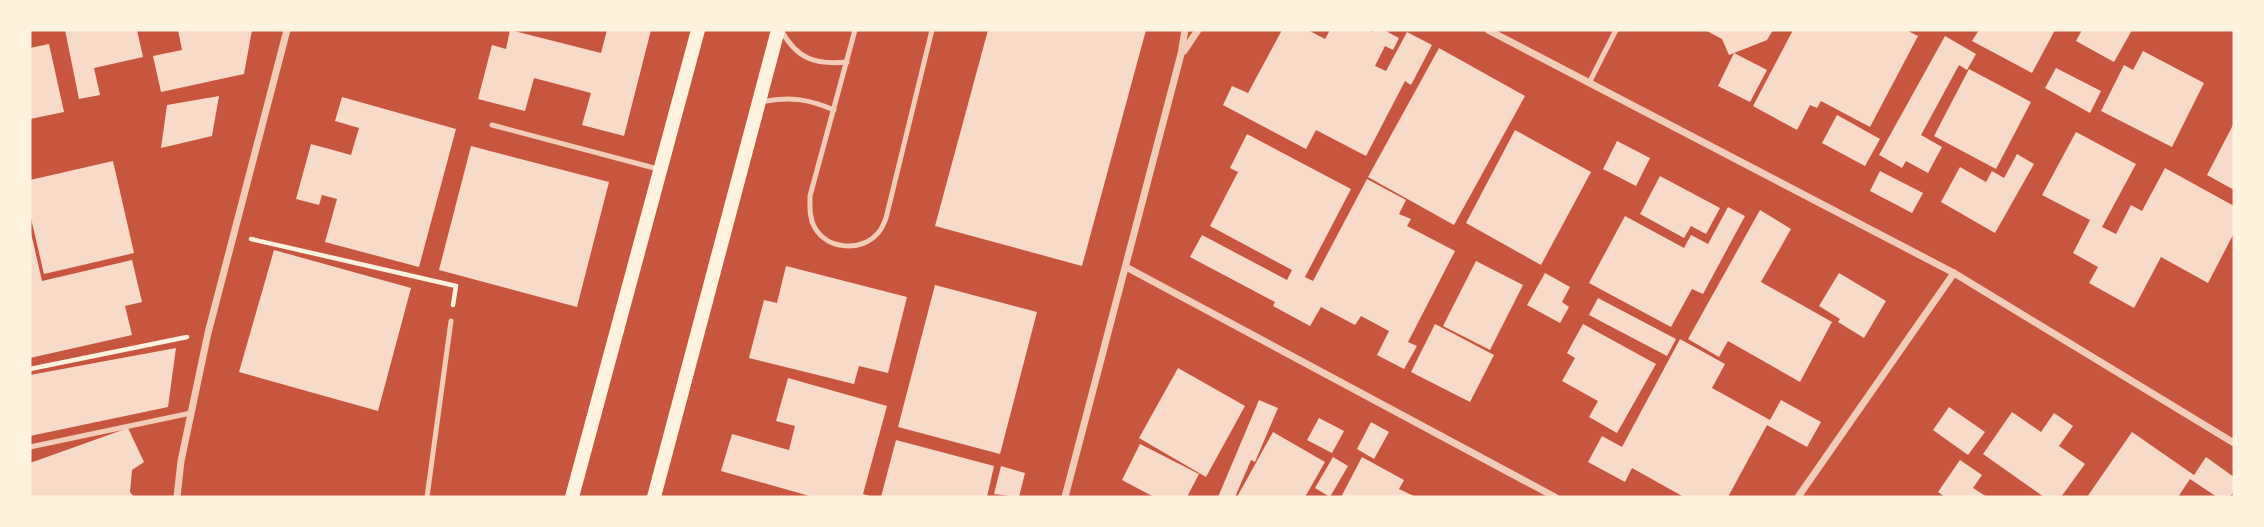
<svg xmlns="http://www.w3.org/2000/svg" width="2264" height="527" viewBox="0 0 2264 527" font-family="'Archivo Narrow',sans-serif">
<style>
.building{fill:#f7dbc8}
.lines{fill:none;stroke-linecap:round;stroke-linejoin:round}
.path{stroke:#fff3e0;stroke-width:4.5}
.service{stroke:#f1ccb7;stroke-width:5}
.minor{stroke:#f1ccb7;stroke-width:7}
.secondary{stroke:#fff3e0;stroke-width:14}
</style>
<rect width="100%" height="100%" fill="#c8553d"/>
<g class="building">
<path d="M65 30H137L143 57 94 68 100 95 79 99Z"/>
<path d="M178 30H252L244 74 161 92 153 56 182 50Z"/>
<path d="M510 30 601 53 607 30H651L624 136 582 125 591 93 534 78 525 111 478 99 492 45 506 49Z"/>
<path d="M988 30H1146L1082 266 935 226Z"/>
<path d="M1282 30H1308L1325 39 1330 30H1369L1372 32 1373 30H1384L1399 38 1393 50 1385 46 1375 66 1386 71 1407 32 1432 45 1411 85 1405 81 1366 156 1316 130 1306 149 1223 105 1232 86 1248 93Z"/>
<path d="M1705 30H1773L1767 40 1729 55 1722 39Z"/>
<path d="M1793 30H1906L1918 36 1870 127 1821 101 1817 108 1810 105 1797 130 1753 106Z"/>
<path d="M1979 30H2055L2032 73 1972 41Z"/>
<path d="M2082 30H2132L2114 62 2076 41Z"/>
<path d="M1945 36 1976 54 1967 70 1959 65 1921 135 1942 147 1928 173 1906 161 1902 168 1879 155Z"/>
<path d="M49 44 64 112 30 119V48Z"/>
<path d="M1439 48 1525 96 1454 225 1368 177Z"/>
<path d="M2143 51 2204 83 2172 147 2101 111 2124 65 2133 70Z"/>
<path d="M1734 53 1767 70 1750 102 1718 86Z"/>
<path d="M2056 68 2101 91 2090 113 2045 88Z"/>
<path d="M1969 69 2031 102 1996 169 1934 136Z"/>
<path d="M219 96 212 136 161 148 167 105Z"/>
<path d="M342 97 456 129 419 267 325 242 337 199 322 195 319 205 296 199 311 144 351 155 359 128 335 121Z"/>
<path d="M1837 115 1880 139 1865 166 1822 143Z"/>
<path d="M2234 123V190L2207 175Z"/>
<path d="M1515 130 1591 172 1541 265 1466 223Z"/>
<path d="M2076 132 2136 164 2102 227 2116 234 2131 205 2142 211 2165 168 2234 206V233L2208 283 2161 257 2134 308 2089 283 2098 267 2073 253 2090 220 2042 195Z"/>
<path d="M1247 134 1351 189 1305 277 1313 281 1367 179 1406 200 1399 214 1411 219 1407 226 1455 251 1408 342 1417 346 1404 369 1377 355 1389 331 1361 316 1355 325 1321 307 1310 326 1273 306 1275 302 1190 257 1202 235 1287 280 1292 270 1210 226 1238 172 1230 168Z"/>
<path d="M1617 141 1650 158 1636 186 1603 169Z"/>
<path d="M471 146 609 182 577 307 439 270Z"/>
<path d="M2017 154 2034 164 1995 233 1941 202 1960 167 1986 182 1992 171 2004 178Z"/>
<path d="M113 161 134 253 44 274 30 214V180Z"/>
<path d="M1880 171 1923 193 1912 213 1870 191Z"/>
<path d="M1660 176 1720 208 1706 234 1691 226 1684 238 1640 214Z"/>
<path d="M1728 207 1745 216 1703 294 1692 289 1671 327 1589 283 1625 216 1684 248 1691 235 1708 244Z"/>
<path d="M1760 210 1791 229 1761 282 1832 322 1800 382 1728 341 1719 357 1688 339Z"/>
<path d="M31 233 42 281 132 260 142 302 125 306 132 335 30 358Z"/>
<path d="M274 250 411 288 378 411 239 372Z"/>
<path d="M1476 261 1523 285 1490 350 1443 326Z"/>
<path d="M786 266 907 297 888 373 859 366 854 384 749 358 764 300 777 303Z"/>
<path d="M1545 273 1570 287 1562 302 1569 307 1560 323 1527 305Z"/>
<path d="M1839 273 1886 301 1864 338 1838 322 1840 319 1819 306Z"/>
<path d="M935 285 1037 312 1000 454 898 427Z"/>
<path d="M1598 298 1676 339 1667 356 1589 315Z"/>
<path d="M1435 324 1494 355 1470 402 1411 372Z"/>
<path d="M1583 324 1656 364 1617 433 1589 417 1598 401 1562 381 1575 358 1567 353Z"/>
<path d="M1680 339 1725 364 1712 388 1770 420 1781 400 1821 422 1807 447 1767 425 1728 497H1684L1632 468 1625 482 1588 462 1602 436 1622 447Z"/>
<path d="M176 348 168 407 30 436V375Z"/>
<path d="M1178 368 1245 406 1206 477 1139 438Z"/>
<path d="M788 378 887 406 863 494 873 497H813L721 471 732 434 789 450 795 426 776 421Z"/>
<path d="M1259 400 1278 408 1255 462 1251 460 1235 497H1218Z"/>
<path d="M1949 407 1985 432 1968 455 1933 430Z"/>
<path d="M2012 412 2041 432 2054 413 2073 426 2059 446 2085 464 2061 497H2044L1983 454Z"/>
<path d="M1319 418 1344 431 1332 453 1307 440Z"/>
<path d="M1371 422 1389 432 1374 459 1357 449Z"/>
<path d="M128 428 144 462 132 470 130 492 134 497H30V463Z"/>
<path d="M1273 432 1325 462 1305 497H1237Z"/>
<path d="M2132 432 2194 475 2206 457 2234 477V491L2230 497H2217L2190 479 2178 497H2087Z"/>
<path d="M896 440 994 466 987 497H881Z"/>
<path d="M1140 444 1199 474 1187 497H1154L1122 480Z"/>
<path d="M1333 457 1348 466 1330 497 1315 488Z"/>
<path d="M1362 457 1404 480 1399 489 1416 497H1341Z"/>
<path d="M1960 460 1982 475 1973 488 1987 497H1945L1938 492Z"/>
<path d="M1001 466 1025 473 1019 497 994 494Z"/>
</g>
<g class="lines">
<g class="path">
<path d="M251 239 456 286 453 305"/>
<path d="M30 369 187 337"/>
</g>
<g class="service">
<path d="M781 30C797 59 815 65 847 62"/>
<path d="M855 30 810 196C810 207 809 218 815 228 828 250 862 252 878 233 882 229 884 223 886 218L932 30"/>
<path d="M1589 83 1616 30"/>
<path d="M761 102C788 96 809 99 834 110"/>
<path d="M492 125 658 169"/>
<path d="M30 447 191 413"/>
<path d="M427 497 451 321"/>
</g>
<g class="minor">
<path d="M1488 30 1954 273 2234 443"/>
<path d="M1184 51 1198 30"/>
<path d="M1126 267 1555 497"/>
<path d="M177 497 181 461 208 333 287 30"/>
<path d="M1065 497 1181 54 1185 30"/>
<path d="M1798 497 1954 273"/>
</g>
<g class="secondary">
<path d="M572 497 698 30"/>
<path d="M654 497 778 30"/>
</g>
</g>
<rect width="2264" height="527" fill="none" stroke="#fff3e0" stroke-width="63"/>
</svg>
